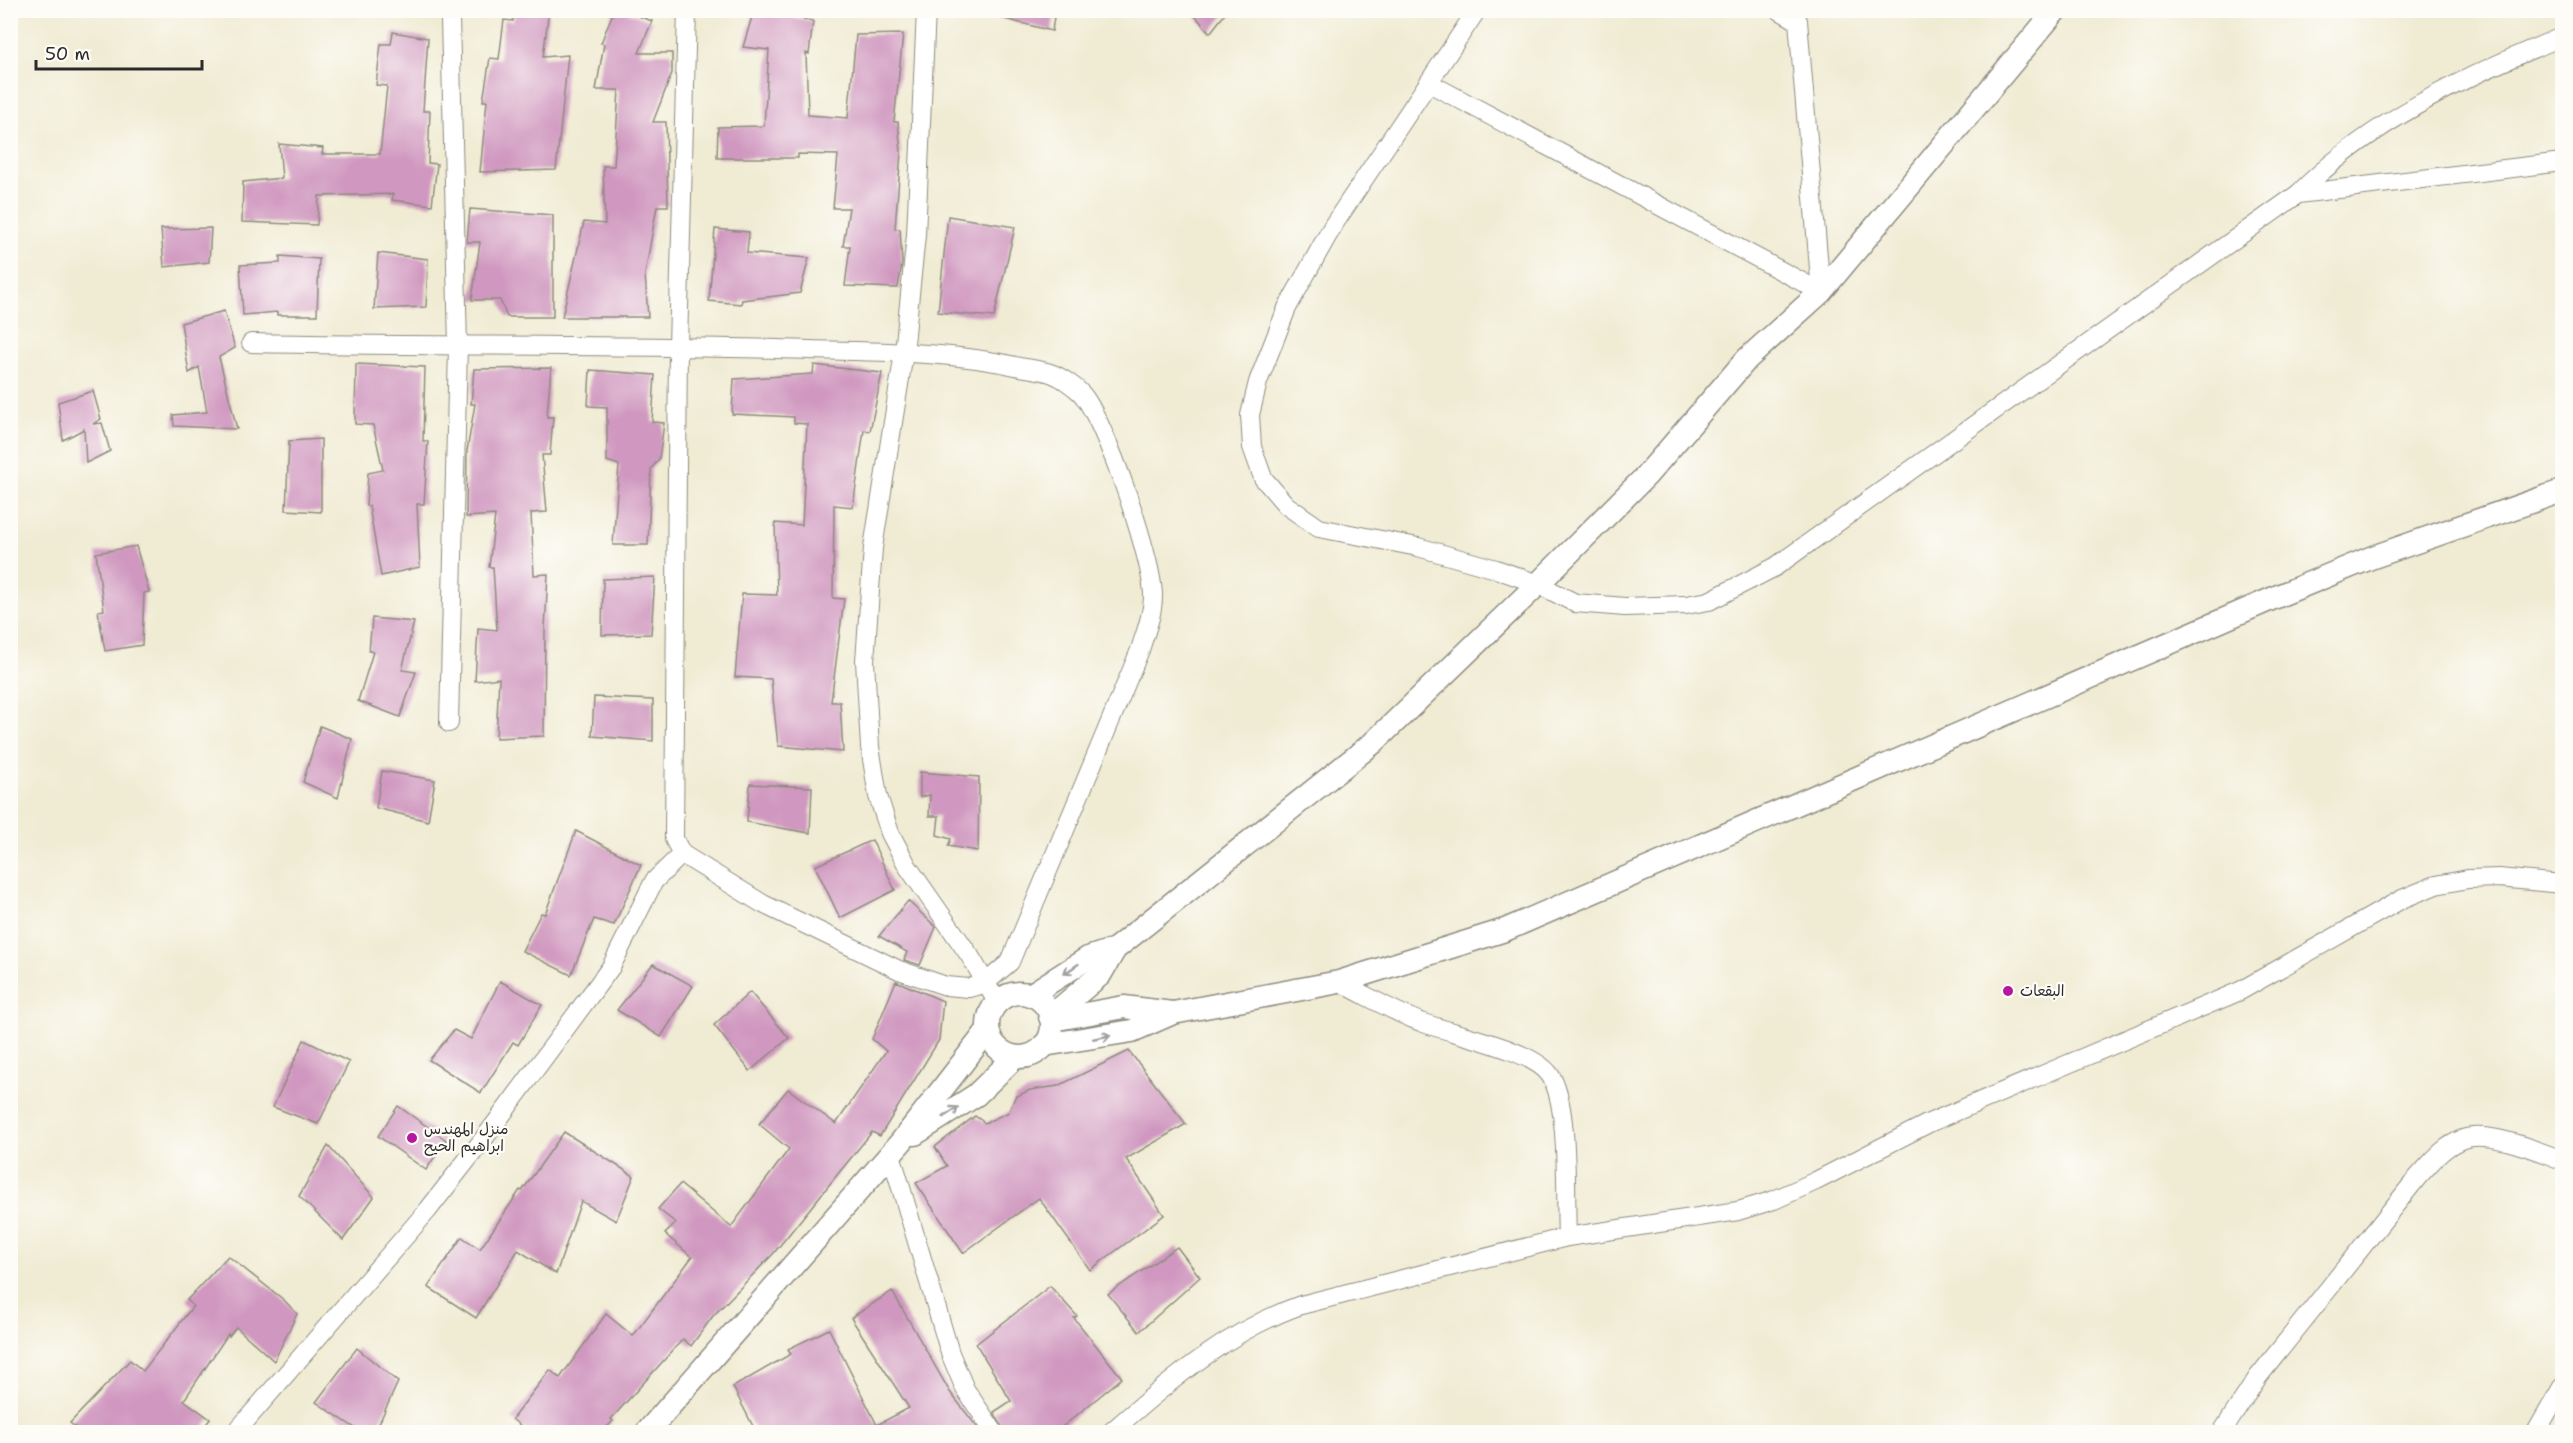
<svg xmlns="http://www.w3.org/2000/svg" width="2573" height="1443" viewBox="0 0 2573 1443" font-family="'Shantell Sans','Playpen Sans Arabic',sans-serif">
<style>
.building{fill:#d098c0}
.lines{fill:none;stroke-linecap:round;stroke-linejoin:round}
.minor-casing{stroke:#8e8b7f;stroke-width:20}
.tertiary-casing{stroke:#8e8b7f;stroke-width:25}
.minor{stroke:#fff;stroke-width:18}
.tertiary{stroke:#fff;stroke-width:22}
.oneway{stroke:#a0a0a0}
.poi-dot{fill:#b5179e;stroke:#fdfcf7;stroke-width:2}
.labels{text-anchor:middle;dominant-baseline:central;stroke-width:4.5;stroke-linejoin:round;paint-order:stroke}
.poi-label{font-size:15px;fill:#2b2b2b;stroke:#fdfcf7;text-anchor:start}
</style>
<rect width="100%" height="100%" fill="#fdfcf7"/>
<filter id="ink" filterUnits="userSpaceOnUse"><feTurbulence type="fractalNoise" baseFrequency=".0167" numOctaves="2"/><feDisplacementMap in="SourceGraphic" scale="12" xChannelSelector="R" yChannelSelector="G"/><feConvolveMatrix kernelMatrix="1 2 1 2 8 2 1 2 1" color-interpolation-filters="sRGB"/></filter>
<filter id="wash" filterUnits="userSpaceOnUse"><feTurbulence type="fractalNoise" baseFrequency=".008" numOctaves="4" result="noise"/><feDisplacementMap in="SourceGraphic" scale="24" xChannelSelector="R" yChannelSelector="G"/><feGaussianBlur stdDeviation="1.35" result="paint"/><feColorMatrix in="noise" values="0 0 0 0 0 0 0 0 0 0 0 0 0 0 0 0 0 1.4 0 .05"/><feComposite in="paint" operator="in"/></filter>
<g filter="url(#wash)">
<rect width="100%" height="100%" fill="#f0ebd3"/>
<g id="blocks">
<g class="building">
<path d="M515 10H549L543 57 568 55 556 170 480 172 487 101H483L490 58 499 59 504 20 513 21Z"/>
<path d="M614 10H622L652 21 639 53H672V73L653 122H666L668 206H657L645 274 648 317H562L584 222 605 224 603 166H614L619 90H596L604 44 601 43Z"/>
<path d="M754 10 813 21 809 54 806 53 808 115 848 118 856 35 903 34 894 122H898L901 152 895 229H900L902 263 898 288 845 286 850 246H843L849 208H833L838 155 798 154V158H717L718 127 764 126 769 50 743 47Z"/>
<path d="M998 10H1055L1052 31 997 17Z"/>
<path d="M1190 10H1228L1210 33Z"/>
<path d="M393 32 428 38 423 111H430L428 163 437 164 432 205 392 200 393 194 319 196 317 225 242 222 243 182 282 178 279 144 323 148 322 154H380L387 86 376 85 381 44H391Z"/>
<path d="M470 209 553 215V317H507L500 300H472L480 242H467Z"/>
<path d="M948 216 1015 227 994 317 938 312Z"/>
<path d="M211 228 209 262 164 267 161 229Z"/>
<path d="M715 229 749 232 747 253 809 258 800 293 742 300 741 304 709 301Z"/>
<path d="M378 253 428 259 426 307 374 309Z"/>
<path d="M280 256 319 259 317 315H277V312L243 315 240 265 280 263Z"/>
<path d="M224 311 235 348 219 357 237 429 174 426 173 415 207 412 199 367 189 373 181 323Z"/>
<path d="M356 364 425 367 423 441H428L424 504H417L420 567 381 576 369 506H366L368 473 383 470 373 425 355 424Z"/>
<path d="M814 365 882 373 870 431 864 430 853 507 834 505 833 598 844 599 831 702H840L843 752 778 746 771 679 735 677 742 594 777 595 775 523 802 525 807 424 794 423V417L732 414 734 379 813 374Z"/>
<path d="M551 368 547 417H553L550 455H542L547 512 531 513 534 575 548 574 545 628 544 736 496 738 499 678 475 681 478 628 497 630 493 567H489L495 515 466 517 467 451 475 404H471L474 369Z"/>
<path d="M590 370 655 375 652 422 664 423 659 459 651 469 648 545H613L619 465 607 461V407L588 406Z"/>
<path d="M93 391 101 419 93 424 102 423 110 451 86 463 84 429 63 440 58 402Z"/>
<path d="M321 439V512L286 510 289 441Z"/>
<path d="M136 546 149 592 144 593 142 645 105 651 98 611 104 610 96 553Z"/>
<path d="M655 577 651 634 602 635 603 579Z"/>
<path d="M372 618 414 622 402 670 416 672 400 717 358 701 373 652 369 651Z"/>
<path d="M594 697 653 700V741L592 736Z"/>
<path d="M320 726 352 739 338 798 303 782Z"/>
<path d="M382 771 435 780 428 821 376 808Z"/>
<path d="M920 772 979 777 978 851 948 846 951 839 937 835 939 816H929L930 795 920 797Z"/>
<path d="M750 784 812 787 810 833 747 822Z"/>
<path d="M576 831 641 865 614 925 594 919 571 975 522 951 541 913 545 914Z"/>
<path d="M872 840 895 890 840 918 815 866Z"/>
<path d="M908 901 936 927 920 965 904 960 907 952 879 936Z"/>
<path d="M653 964 693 986 661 1037 617 1010Z"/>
<path d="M500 981 542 1005 518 1045 513 1042 481 1093 429 1060 454 1030 471 1039Z"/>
<path d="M896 981 943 1001 939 1040 880 1136 872 1132 773 1254 713 1316 691 1346 683 1339 611 1419 613 1421 602 1432H528L512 1419 550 1370 560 1378 606 1314 633 1336 692 1257 665 1234 676 1223 658 1209 680 1184 731 1227 789 1149 759 1124 788 1089 836 1124 886 1051 872 1039Z"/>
<path d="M750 992 789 1038 750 1071 714 1025Z"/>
<path d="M304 1040 349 1062 318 1124 273 1107Z"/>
<path d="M1129 1051 1186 1124 1126 1159 1164 1215 1090 1270 1039 1198 963 1253 916 1183 947 1166 935 1147 975 1116 985 1123 1009 1112 1015 1097 1030 1090 1058 1086Z"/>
<path d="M398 1106 446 1140 426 1170 378 1136Z"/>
<path d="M564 1132 634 1176 616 1221 581 1201 556 1274 518 1250 476 1318 428 1287 462 1237 480 1249 520 1190 522 1191Z"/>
<path d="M328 1146 374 1197 343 1240 299 1196Z"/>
<path d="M1177 1247 1200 1277 1139 1332 1108 1294Z"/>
<path d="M228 1256 284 1300 297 1314 274 1361 236 1327 229 1336 228 1334 184 1400 210 1419 201 1432H81L70 1423 130 1360 143 1371 193 1306 187 1300Z"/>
<path d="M1050 1286 1077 1316 1074 1318 1122 1378 1056 1432H1005L994 1412 1011 1401 976 1344Z"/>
<path d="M892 1291 950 1392 981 1432H756L733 1387 791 1354 788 1349 829 1329 877 1425 909 1408 851 1318Z"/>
<path d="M357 1348 398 1382 375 1432H361L316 1402Z"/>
</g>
</g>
</g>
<g filter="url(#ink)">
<use href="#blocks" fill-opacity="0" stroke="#8e8b7f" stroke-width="1.5"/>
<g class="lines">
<defs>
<g id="minor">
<path d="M926 10 916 235 904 353 873 548 865 661 870 747 878 796 890 833 908 867 970 956 997 1002"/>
<path d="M1477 10 1334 224 1287 308 1258 382 1250 415 1252 447 1263 478 1286 505 1319 528 1418 547 1496 569 1538 584 1575 603 1625 607 1686 605 1709 601 1775 567 2298 194 2562 162"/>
<path d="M1779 10 1798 21 1821 292"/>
<path d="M1429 83 1821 292"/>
<path d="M2298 194C2368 123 2470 73 2562 37"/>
<path d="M251 343C437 347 623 344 809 350 880 352 951 351 1020 367 1031 369 1043 370 1053 374 1061 377 1074 386 1081 393 1105 419 1153 560 1153 596 1153 615 1145 633 1140 650L1010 962 984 984 969 988 946 986 899 970 763 904 682 854"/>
<path d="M449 723 458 347 450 18"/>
<path d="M1339 982C1366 995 1393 1012 1421 1022 1452 1034 1532 1049 1550 1075 1570 1104 1565 1199 1567 1237"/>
<path d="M891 1154 950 1353 965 1389 994 1432"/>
<path d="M236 1432 428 1210 492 1128 611 967 654 881 682 854 674 839 678 346 687 10"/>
<path d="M1111 1432C1168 1382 1229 1330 1301 1305L1567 1237 1738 1211 1774 1200 1816 1181 1929 1123 2240 991 2402 899 2436 885 2468 879 2499 878 2562 884"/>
<path d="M2222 1432 2258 1377 2417 1178C2430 1164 2443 1146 2463 1139 2488 1130 2538 1151 2562 1160"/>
<path d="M2536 1432 2562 1387"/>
</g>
<g id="tertiary">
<circle cx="1020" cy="1025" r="32"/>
<path d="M1030 995 1088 958 1115 949 1373 743 1538 584 1646 476 1747 359 1821 292 2056 10"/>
<path d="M1050 1017 1100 975 1115 949"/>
<path d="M1052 1020 1124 1007 1172 1013"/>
<path d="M1044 1045 1132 1031 1173 1013 1339 982 1505 930 2283 594 2373 557 2562 491"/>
<path d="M915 1134 976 1095 1015 1057"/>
<path d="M647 1432 901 1142 988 1030"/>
</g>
</defs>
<use href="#minor" class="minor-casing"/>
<use href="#tertiary" class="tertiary-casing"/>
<use href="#minor" class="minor"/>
<use href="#tertiary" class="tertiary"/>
</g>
<defs><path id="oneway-shaft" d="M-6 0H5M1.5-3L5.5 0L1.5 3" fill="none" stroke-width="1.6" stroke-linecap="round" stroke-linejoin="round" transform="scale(1.5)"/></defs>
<g class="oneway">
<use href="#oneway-shaft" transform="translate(1071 969) rotate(146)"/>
<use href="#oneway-shaft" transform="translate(1102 1037) rotate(-11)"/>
<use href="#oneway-shaft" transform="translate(951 1112) rotate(-34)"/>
</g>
</g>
<g class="poi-dot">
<circle cx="2008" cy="991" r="6"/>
<circle cx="412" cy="1138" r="6"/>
</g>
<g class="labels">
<g class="poi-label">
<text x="2020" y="991">البقعات</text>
<text x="424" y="1129">منزل المهندس<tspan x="424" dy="17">ابراهيم الحيح</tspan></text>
</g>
</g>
<rect width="2573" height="1443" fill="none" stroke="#fdfcf7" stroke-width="36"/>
<path d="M36 60v9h166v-9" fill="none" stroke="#2b2b2b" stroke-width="3"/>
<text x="45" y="60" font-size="18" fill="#2b2b2b" stroke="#fdfcf7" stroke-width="4.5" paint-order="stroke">50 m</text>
</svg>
